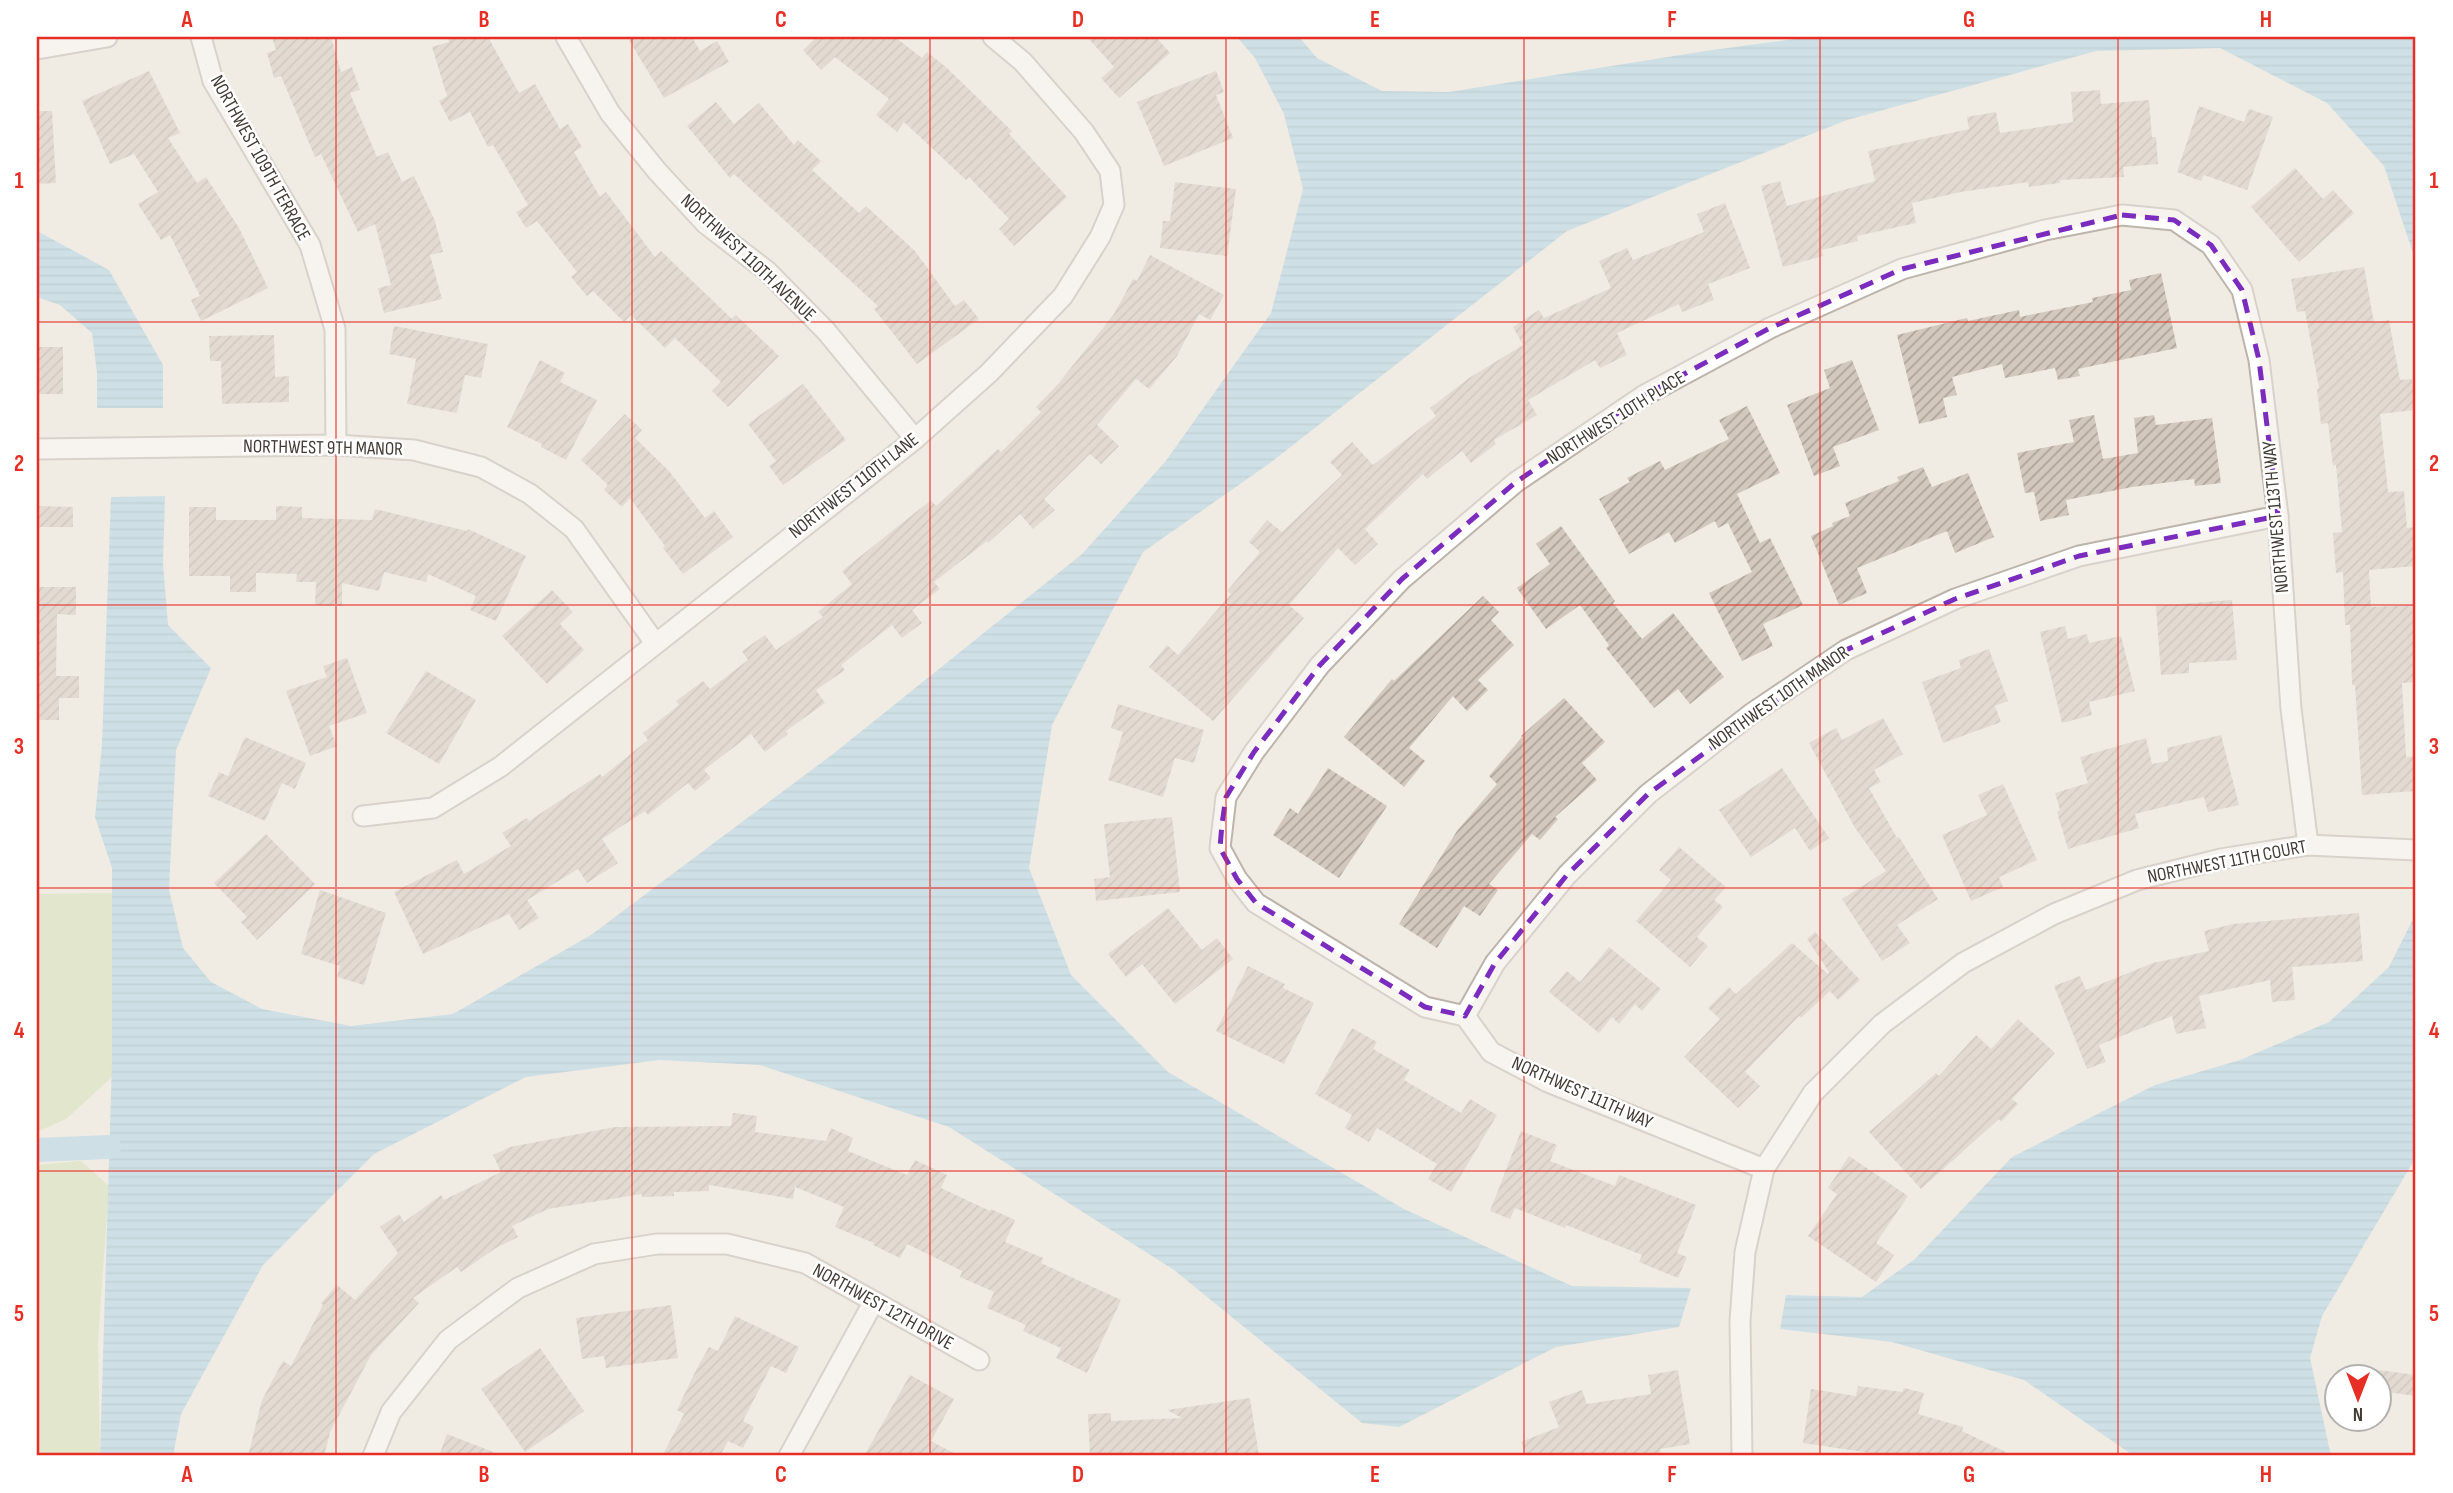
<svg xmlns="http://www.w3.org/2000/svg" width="2453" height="1493" viewBox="0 0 2453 1493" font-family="'Sofia Sans Condensed',sans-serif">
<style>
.park{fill:#cfe1af}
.water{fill:url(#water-rules)}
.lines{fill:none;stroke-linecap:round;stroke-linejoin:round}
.canal{stroke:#a4d3e9;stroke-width:24}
.building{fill:url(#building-hatch)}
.minor-casing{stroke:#bdb4aa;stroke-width:23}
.minor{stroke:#fff;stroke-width:19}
.marked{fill:none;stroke:#7b2cbf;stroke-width:5;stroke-dasharray:14 9;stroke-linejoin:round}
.grid{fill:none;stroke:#e72e24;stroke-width:2;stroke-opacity:0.55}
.labels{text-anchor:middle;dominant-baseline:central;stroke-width:5;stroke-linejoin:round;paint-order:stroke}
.street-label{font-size:19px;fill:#413b34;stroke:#fff}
.neatline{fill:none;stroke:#e72e24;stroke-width:2.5}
.grid-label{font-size:23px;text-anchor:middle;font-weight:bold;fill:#e72e24}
</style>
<defs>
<pattern id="water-rules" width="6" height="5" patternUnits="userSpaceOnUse" patternTransform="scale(1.75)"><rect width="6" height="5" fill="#a4d3e9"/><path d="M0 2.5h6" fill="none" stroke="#8eb6c8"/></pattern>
<pattern id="building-hatch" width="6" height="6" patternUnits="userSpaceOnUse" patternTransform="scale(1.75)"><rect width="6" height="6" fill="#d3c8bd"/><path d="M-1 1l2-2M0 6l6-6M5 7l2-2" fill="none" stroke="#ada49a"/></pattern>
</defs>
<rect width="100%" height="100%" fill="#f0ebe3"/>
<g class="park">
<path d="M112 893 113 1076 66 1119 37 1132V894Z"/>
<path d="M81 1161 109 1186 98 1341 100 1456H37V1165Z"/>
</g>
<g class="water">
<path d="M1237 37H1299L1317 58 1382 91 1449 92 1705 51 1810 37H2416V262L2384 166 2327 103 2220 48 2096 51 1847 120 1567 231 1270 463 1143 552 1052 725 1029 868 1071 975 1168 1072 1404 1209 1572 1286 1691 1288 1679 1327 1556 1347 1399 1427 1362 1423 1174 1270 949 1127 760 1065 659 1060 526 1077 374 1154 263 1265 181 1414 173 1456H100L112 1062V868L95 817 102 744 111 497 165 496 163 563 168 625 211 668 176 750 169 890 183 948 211 982 262 1009 351 1026 453 1014 591 935 833 754 1082 554 1165 462 1271 313 1303 189 1284 114 1255 58Z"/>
<path d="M37 231 109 270 163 365V408H97V373L92 333 60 305 37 297Z"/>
<path d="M2416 913V1157L2322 1316 2310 1358 2331 1456H2134L2024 1380 1892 1342 1780 1329 1786 1295 1862 1297 1915 1259 2012 1157 2155 1085 2240 1060 2329 1022 2389 967Z"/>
</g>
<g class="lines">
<path class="canal" d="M37 1150 109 1147"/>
</g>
<g class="building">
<path d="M272 37H331L341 72 352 67 360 90 350 93 377 157 388 152 402 182 414 176 435 221 443 252 430 255 442 299 384 313 378 288 391 285 375 224 358 232 321 154 315 157 281 76 274 78 267 53 276 50Z"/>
<path d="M448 37H488L519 93 535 84 560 129 568 124 582 147 574 152 600 197 606 192 655 257 661 251 732 319 736 315 779 356 728 407 712 391 721 382 675 338 665 348 631 315 624 322 593 291 587 296 571 277 577 272 537 221 526 228 516 212 528 205 493 145 488 147 470 112 450 122 439 101 447 96 432 47 449 42Z"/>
<path d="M627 37H692L700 51 717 41 729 62 664 98Z"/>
<path d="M817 37H895L922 58 927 52 947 68 1012 131 1009 134 1067 197 1014 246 999 229 1009 219 969 177 966 180 904 122 897 132 876 115 889 99 835 57 821 70 803 50Z"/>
<path d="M1087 37H1156L1170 53 1119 98 1101 78 1114 67Z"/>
<path d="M149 71 180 133 168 138 197 183 206 177 239 228 268 288 201 321 191 300 200 296 170 235 161 240 138 204 158 192 134 154 110 164 82 101Z"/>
<path d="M1216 71 1224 92 1216 95 1233 138 1164 166 1137 102Z"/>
<path d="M2100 90 2101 104 2149 100 2152 137H2156L2158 164 2123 167 2124 177 2060 180V183L2029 187 2028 182 1961 192 1912 203 1916 223 1857 236 1858 241 1822 250 1823 256 1783 267 1761 186 1780 181 1787 206 1875 181 1868 151 1969 129 1967 117 1996 112 2000 133 2073 122 2071 92Z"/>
<path d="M716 102 734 124 759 103 794 145 798 140 821 161 812 170 859 213 866 206 915 251 955 306 964 300 979 319 917 364 874 309 878 306 734 174 730 178 687 126Z"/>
<path d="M2199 106 2244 122 2249 109 2273 117 2247 190 2204 175 2201 181 2177 172Z"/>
<path d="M37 111H52L56 183 37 184Z"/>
<path d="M2295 168 2323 199 2333 190 2354 213 2299 262 2251 207Z"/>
<path d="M1175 182 1236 189 1227 256 1160 248 1163 221H1170Z"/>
<path d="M1725 203 1750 268 1708 284 1714 300 1682 312 1679 304 1617 333 1627 355 1600 368 1595 360 1528 400 1537 415 1494 440 1496 444 1471 463 1462 451 1427 479 1423 474 1365 529 1378 544 1355 565 1338 548 1289 605 1304 618 1213 721 1149 667 1167 645 1178 655 1231 594 1227 591 1260 552 1249 542 1267 520 1282 532 1342 475 1330 462 1352 442 1373 465 1436 416 1430 408 1469 378 1523 345 1513 327 1539 310 1544 318 1611 288 1599 261 1627 248 1633 260 1704 232 1697 214Z"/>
<path d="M1150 255 1224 295 1210 320 1199 314 1177 356 1149 389 1136 379 1097 425 1119 446 1101 464 1090 454 1044 499 1055 510 1033 529 1020 514 988 543 987 541 934 582 940 589 912 610 922 623 902 638 892 625 841 665 845 670 816 690 825 703 786 731 788 734 765 752 751 734 704 770 711 778 695 791 688 783 648 815 645 811 602 839 618 863 587 883 578 869 527 900 539 918 519 930 509 914 423 954 394 892 457 860 464 874 511 846 502 833 527 818 529 821 600 774 602 777 648 740 643 733 679 705 676 701 703 681 710 689 748 660 742 651 765 635 776 650 823 617 818 612 852 584 842 571 931 500 936 506 998 449 1001 452 1041 412 1036 407 1058 384 1114 314 1133 279 1137 281Z"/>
<path d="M2364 267 2374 323 2389 320 2400 380 2412 379 2415 410 2380 414 2388 492 2404 491 2407 528 2416 527V566L2369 570 2371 607 2412 605 2416 682 2402 683 2406 757 2416 756V791L2362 795 2355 685H2352L2350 625H2345L2343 572 2336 573 2333 533 2342 532 2336 465 2333 466 2328 423 2321 424 2317 389 2319 388 2305 311 2297 312 2291 279Z"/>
<path d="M2161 273 2177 348 2078 369 2080 376 2058 380 2055 368 2005 378 2002 364 1952 377 1957 395 1943 398 1947 417 1919 424 1897 335 1967 318 1968 321 2019 310 2020 317 2093 302 2092 298 2131 290 2129 280Z"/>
<path d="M394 326 488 344 481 378 465 375 457 413 407 404 416 359 389 354Z"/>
<path d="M274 335 275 377 289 376V402L222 404 221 361H210L209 336Z"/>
<rect x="37" y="347" width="26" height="47"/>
<path d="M540 360 565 373 560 382 597 400 566 460 541 447 542 444 507 427Z"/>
<path d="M1852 360 1879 430 1833 447 1840 466 1814 476 1787 405 1830 388 1824 370Z"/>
<path d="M803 384 846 440 783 485 769 466 776 461 748 424Z"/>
<path d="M1747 406 1780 473 1737 494 1760 543 1770 538 1803 605 1763 624 1773 646 1742 661 1709 593 1752 572 1728 523 1718 528 1715 521 1675 543 1669 532 1629 554 1599 499 1630 482 1627 478 1660 461 1665 470 1729 439 1719 420Z"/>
<path d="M625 414 642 430 635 438 669 471 705 518 714 511 733 537 683 574 663 548 665 546 630 498 622 507 604 490 608 485 581 460Z"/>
<path d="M2094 415 2103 459 2138 453 2134 418 2154 415 2156 425 2212 418 2221 483 2195 486 2194 479 2132 487 2066 500 2069 515 2040 521 2034 492 2025 493 2017 453 2074 442 2069 420Z"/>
<path d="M1923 467 1932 487 1968 473 1994 537 1955 553 1947 531 1857 568 1867 593 1839 605 1811 536 1833 526 1832 523 1850 516 1845 503 1899 481 1897 477Z"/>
<path d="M37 506 73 507V527H37Z"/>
<path d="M276 506 302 507V518L372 520 375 509 467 531 468 529 526 556 496 621 470 610 476 596 428 574 426 582 384 572 379 591 342 583V606L315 605 316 582H296L297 574 256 573V592H230V576H189V507H216V520H276Z"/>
<path d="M1561 526 1615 601 1613 603 1642 639 1673 613 1724 677 1690 704 1678 689 1654 708 1606 648 1609 645 1580 605 1546 629 1517 588 1550 564 1536 544Z"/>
<path d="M37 587H76V615L57 614 56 676H79V698H59V720H37Z"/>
<path d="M552 590 573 612 560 624 584 650 547 684 502 636Z"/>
<path d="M1483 596 1499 612 1491 620 1514 645 1478 680 1488 690 1467 711 1453 696 1409 748 1425 761 1404 787 1344 737 1392 679 1394 681Z"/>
<path d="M2232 600 2237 660 2189 663V673L2161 675 2156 606Z"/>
<path d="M2065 626 2068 639 2087 634 2089 643 2121 636 2135 691 2089 702 2092 715 2062 723 2040 632Z"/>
<path d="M1989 649 2008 701 1995 706 2001 722 1943 743 1922 682 1961 668 1959 660Z"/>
<path d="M347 658 367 713 329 726 337 746 310 756 286 691 327 677 323 666Z"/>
<path d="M426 671 476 700 439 764 386 733Z"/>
<path d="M1564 698 1605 742 1582 763 1597 780 1555 817 1558 819 1540 840 1532 834 1489 884 1498 890 1480 916 1464 906 1437 948 1399 924 1457 831 1497 784 1489 776 1522 737 1521 736Z"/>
<path d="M1118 704 1204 730 1194 763 1175 758 1163 797 1108 780 1123 732 1111 728Z"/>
<path d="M1883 718 1903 754 1874 770 1881 782 1869 788 1897 838 1899 837 1938 899 1897 925 1910 943 1882 961 1842 899 1886 871 1855 828 1809 743 1836 728 1842 740Z"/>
<path d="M2221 735 2239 805 2208 812 2204 797 2135 814 2139 828 2068 849 2057 812 2060 810 2055 793 2088 783 2080 757 2146 738 2152 764 2168 761 2167 748Z"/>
<path d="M245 737 306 763 295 789 282 783 265 821 208 796 219 772 228 776Z"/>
<path d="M1328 768 1387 806 1339 878 1273 835 1290 808 1298 814Z"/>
<path d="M1782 768 1829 838 1810 851 1795 828 1751 857 1719 810Z"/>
<path d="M2003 784 2037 860 1999 877 2003 887 1971 901 1942 835 1987 815 1978 795Z"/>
<path d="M1172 817 1180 892 1096 901 1094 879 1110 877 1104 824Z"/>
<path d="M266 834 315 884 257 940 241 922 247 917 214 883Z"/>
<path d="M1679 847 1726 887 1714 900 1723 907 1697 937 1708 946 1690 967 1636 921 1671 880 1659 870Z"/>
<path d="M320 890 386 913 364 985 337 977 340 966 301 954Z"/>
<path d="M1168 908 1202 950 1217 938 1233 959 1175 1004 1142 964 1126 977 1108 954Z"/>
<path d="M2359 913 2363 961 2292 967 2295 1000 2272 1002 2270 980 2199 996 2206 1028 2176 1034 2172 1016 2099 1045 2106 1062 2087 1069 2054 986 2080 976 2086 990 2153 963 2209 951 2204 931 2233 924Z"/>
<path d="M1815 932 1860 980 1838 1000 1830 991 1801 1018 1799 1016 1745 1072 1760 1086 1738 1108 1684 1057 1720 1019 1708 1008 1729 987 1736 994 1792 943 1828 974 1829 972 1807 939Z"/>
<path d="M1609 947 1661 989 1642 1011 1635 1004 1619 1024 1612 1017 1599 1033 1549 992 1567 971 1580 982Z"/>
<path d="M1248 966 1285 984 1283 988 1314 1003 1284 1064 1216 1031Z"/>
<path d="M2018 1019 2055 1053 2012 1099 2018 1104 2001 1122 1999 1119 1921 1189 1869 1132 1936 1073 1939 1076 1976 1035 1991 1049Z"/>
<path d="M1352 1028 1377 1042 1373 1049 1410 1070 1404 1080 1461 1113 1470 1099 1497 1115 1451 1192 1428 1179 1437 1164 1377 1128 1369 1142 1345 1128 1352 1115 1315 1094Z"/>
<path d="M733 1113 757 1116 755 1132 826 1141 831 1128 853 1138 848 1151 907 1175 915 1160 947 1175 941 1188 990 1211 991 1209 1015 1220 1005 1242 1043 1258 1041 1263 1121 1300 1087 1373 1056 1358 1061 1348 1023 1331 1026 1325 987 1308 994 1292 960 1277 962 1271 907 1244 900 1258 873 1245 874 1243 835 1227 844 1207 795 1187 793 1199 709 1185V1191L674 1192V1196L642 1197V1194L548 1209 512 1226 518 1237 496 1248 461 1272 457 1267 413 1298 419 1303 371 1355 330 1432 324 1456H248L262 1400 283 1361 291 1366 323 1305 321 1303 337 1285 355 1300 398 1253 380 1227 399 1214 404 1222 441 1195 444 1200 501 1172 493 1155 510 1147 615 1127 731 1126Z"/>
<path d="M1521 1131 1557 1145 1550 1161 1615 1186 1619 1175 1696 1205 1677 1253 1687 1257 1678 1278 1639 1262 1642 1255 1566 1225 1565 1228 1515 1208 1510 1219 1490 1211Z"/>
<path d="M1849 1156 1908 1196 1876 1243 1894 1255 1876 1282 1808 1236 1837 1194 1828 1188Z"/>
<path d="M671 1305 678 1358 606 1368 604 1356 582 1359 576 1318Z"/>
<path d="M735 1316 799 1347 786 1373 771 1366 743 1421 754 1427 743 1448 728 1441 720 1456H662L684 1414 677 1410 697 1368 709 1347 718 1351Z"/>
<path d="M540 1348 584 1411 525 1452 481 1389Z"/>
<path d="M1678 1370 1690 1444 1660 1449 1661 1454 1644 1456H1526L1521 1442 1559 1427 1549 1402 1582 1390 1587 1404 1651 1394 1648 1375Z"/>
<path d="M2379 1370 2416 1375V1396L2379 1391Z"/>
<path d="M910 1375 954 1399 931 1441 959 1456H864Z"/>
<path d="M1858 1386 1902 1392 1904 1388 1924 1393 1918 1414 1963 1427 1962 1431 2014 1456H1890L1803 1443 1811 1389 1856 1396Z"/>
<path d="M1250 1398 1259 1456H1090L1088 1414 1111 1413V1421L1182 1418 1167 1410Z"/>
<path d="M447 1434 501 1455V1456H439Z"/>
</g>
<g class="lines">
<defs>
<g id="minor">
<path d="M201 37 213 81 310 245 335 329 336 445"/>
<path d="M566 37 610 113 657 171 706 224 767 271 826 331 915 439"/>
<path d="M37 49 107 37"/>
<path d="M37 449 336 445 414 450 481 467 530 494 574 529 655 643"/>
<path d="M363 816 433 808 500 767 915 439 989 373 1063 296 1100 237 1114 205 1110 171 1084 132 1023 62 993 37"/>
<path d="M1465 1016 1495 963 1567 875 1648 794 1751 714 1846 650 1955 599 2079 556 2278 516"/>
<path d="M1764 1169 1548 1082 1491 1052 1465 1016 1425 1007 1256 903 1237 879 1220 848 1226 797 1254 752 1320 665 1402 579 1516 482 1643 396 1770 328 1902 269 2045 230 2122 215 2174 220 2211 245 2242 290 2259 360 2278 516 2291 709 2308 845"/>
<path d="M373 1456 391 1412 448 1340 518 1288 594 1254 657 1244H727L805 1263 979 1360"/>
<path d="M789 1456 873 1303"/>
<path d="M1742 1456 1740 1321 1745 1252 1764 1169 1813 1093 1882 1024 1963 963 2054 914 2137 880 2221 859 2308 845 2416 850"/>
</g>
</defs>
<use href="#minor" class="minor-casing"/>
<use href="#minor" class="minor"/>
</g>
<path d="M0 0H2453V1493H0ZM2122 215 2174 220 2211 245 2242 290 2259 360 2278 516 2079 556 1955 599 1846 650 1648 794 1567 875 1495 963 1465 1016 1425 1007 1256 903 1237 879 1220 848 1222 824 1226 797 1254 752 1320 665 1402 579 1516 482 1643 396 1770 328 1902 269Z" fill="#f0ebe3" fill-opacity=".55" fill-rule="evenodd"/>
<path class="marked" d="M2122 215 2174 220 2211 245 2242 290 2259 360 2278 516 2079 556 1955 599 1846 650 1648 794 1567 875 1495 963 1465 1016 1425 1007 1256 903 1237 879 1220 848 1222 824 1226 797 1254 752 1320 665 1402 579 1516 482 1643 396 1770 328 1902 269Z"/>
<path class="grid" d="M336 37V1456M632 37V1456M930 37V1456M1226 37V1456M1524 37V1456M1820 37V1456M2118 37V1456M37 322H2416M37 605H2416M37 888H2416M37 1171H2416"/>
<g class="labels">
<g class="street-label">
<text transform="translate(260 158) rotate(61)">NORTHWEST 109TH TERRACE</text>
<text transform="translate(748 258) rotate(43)">NORTHWEST 110TH AVENUE</text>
<text transform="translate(1616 418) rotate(-32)">NORTHWEST 10TH PLACE</text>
<text transform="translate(323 448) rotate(1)">NORTHWEST 9TH MANOR</text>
<text transform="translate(854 486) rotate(-38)">NORTHWEST 110TH LANE</text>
<text transform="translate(2276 517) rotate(-95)">NORTHWEST 113TH WAY</text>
<text transform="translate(1779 698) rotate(-35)">NORTHWEST 10TH MANOR</text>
<text transform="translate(2227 862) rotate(-11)">NORTHWEST 11TH COURT</text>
<text transform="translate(1582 1093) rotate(24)">NORTHWEST 111TH WAY</text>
<text transform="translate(883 1307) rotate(29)">NORTHWEST 12TH DRIVE</text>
</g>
</g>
<rect width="2453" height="1493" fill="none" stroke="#ffffff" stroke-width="77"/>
<g transform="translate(2358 1398) rotate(180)"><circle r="33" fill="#ffffff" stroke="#b3b1ae" stroke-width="2"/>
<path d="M0-5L12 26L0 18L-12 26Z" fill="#e72e24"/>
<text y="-10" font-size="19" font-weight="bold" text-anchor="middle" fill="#413b34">N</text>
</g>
<rect x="38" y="38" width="2376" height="1416" class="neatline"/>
<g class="grid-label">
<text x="187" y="27">A</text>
<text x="484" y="27">B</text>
<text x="781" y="27">C</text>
<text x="1078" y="27">D</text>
<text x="1375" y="27">E</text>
<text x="1672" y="27">F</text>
<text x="1969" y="27">G</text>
<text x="2266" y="27">H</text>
<text x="19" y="188">1</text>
<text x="2434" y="188">1</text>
<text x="19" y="471">2</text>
<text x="2434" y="471">2</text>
<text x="19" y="754">3</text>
<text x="2434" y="754">3</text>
<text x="19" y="1038">4</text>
<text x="2434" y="1038">4</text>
<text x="19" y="1321">5</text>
<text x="2434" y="1321">5</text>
<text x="187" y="1482">A</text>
<text x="484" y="1482">B</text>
<text x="781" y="1482">C</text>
<text x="1078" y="1482">D</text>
<text x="1375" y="1482">E</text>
<text x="1672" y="1482">F</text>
<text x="1969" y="1482">G</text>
<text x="2266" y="1482">H</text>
</g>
</svg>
